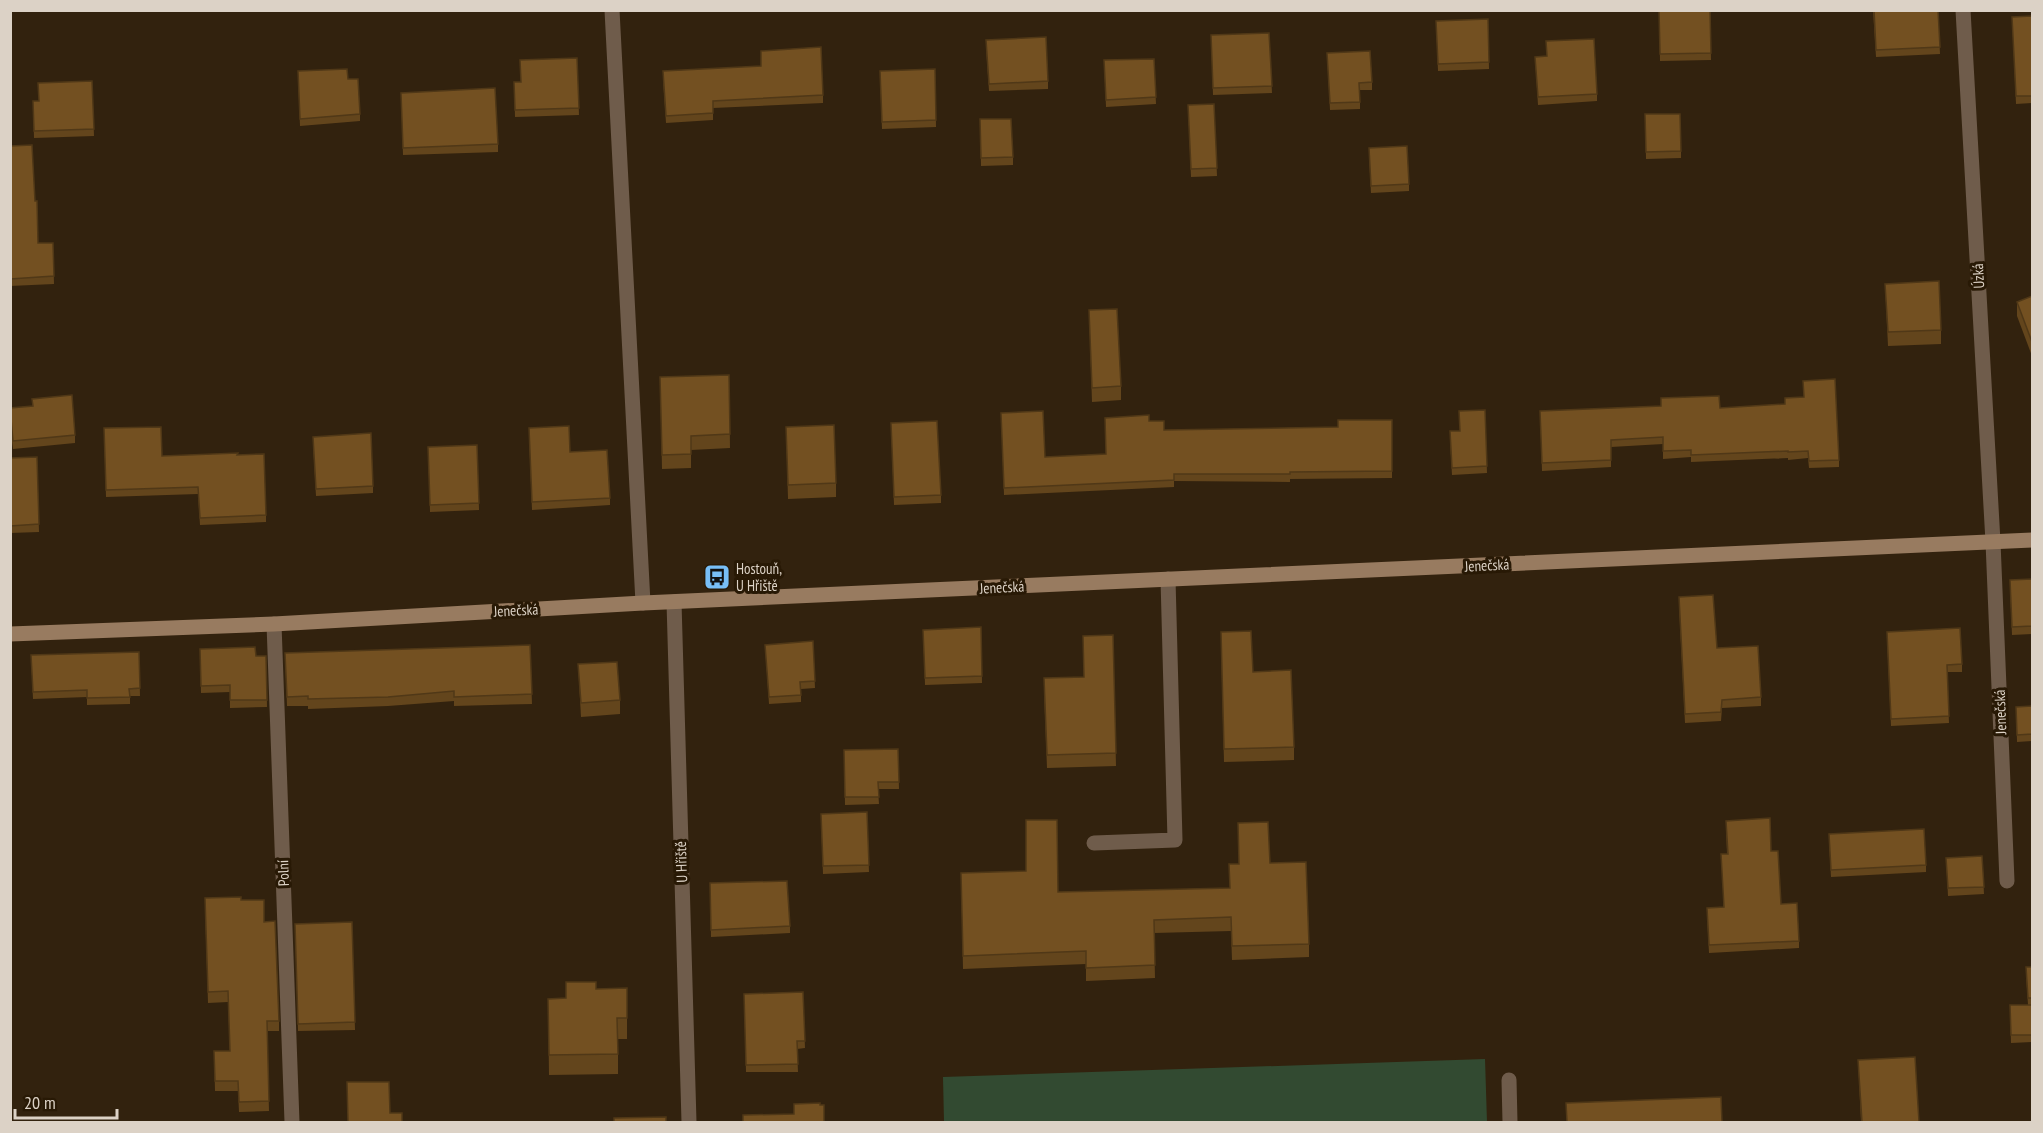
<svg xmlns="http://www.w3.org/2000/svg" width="2043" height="1133" viewBox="0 0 2043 1133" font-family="'PT Sans Narrow',sans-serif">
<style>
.green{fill:#324a31}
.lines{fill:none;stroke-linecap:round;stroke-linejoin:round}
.lane{stroke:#6f5c4b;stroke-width:15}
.street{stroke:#6f5c4b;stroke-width:15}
.secondary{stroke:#987b60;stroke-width:15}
.wall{fill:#63451c}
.building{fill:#735021;stroke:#503817;stroke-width:1.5}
.labels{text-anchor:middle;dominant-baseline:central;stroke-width:6;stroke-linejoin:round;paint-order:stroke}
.street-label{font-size:15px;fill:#dcd2c6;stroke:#281905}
.poi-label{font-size:15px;fill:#dcd2c6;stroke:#281905;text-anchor:start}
</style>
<rect width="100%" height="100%" fill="#32220e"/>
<path class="green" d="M1485 1059 1487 1122H944L943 1077Z"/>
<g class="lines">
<path class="lane" d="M612 10 643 603"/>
<g class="street">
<path d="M1963 10 1993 542 2007 881"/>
<path d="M674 602 689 1122"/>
<path d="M274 624 292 1122"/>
<path d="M1094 843 1175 840 1168 579"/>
<path d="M1509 1080 1510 1122"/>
</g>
<path class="secondary" d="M10 634 274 624 643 603 2032 540"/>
</g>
<g class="wall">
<path d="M1659 10H1710L1711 60 1660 61Z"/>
<path d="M1873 10H1938L1940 54 1876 57Z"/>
<path d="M2032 16V103L2016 104 2012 17Z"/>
<path d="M1488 19 1489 69 1438 71 1436 21Z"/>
<path d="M1269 33 1272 93 1213 95 1211 35Z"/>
<path d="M1546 41 1597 94V101L1538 105 1535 57H1547Z"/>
<path d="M986 47 1048 81V89L989 91Z"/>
<path d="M1327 53 1372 82V90H1360V109L1330 110Z"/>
<path d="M577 58 579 115 515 117 514 82H521Z"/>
<path d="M1154 59 1156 104 1106 107 1104 60Z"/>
<path d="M935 69 936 127 882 129 880 78Z"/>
<path d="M298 78 348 79 360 114V121L300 126Z"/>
<path d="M663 79 823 95V103L713 108V120L666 123Z"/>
<path d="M92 81 94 136 34 138 33 101H39Z"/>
<path d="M401 93 498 144V152L403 155Z"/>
<path d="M1214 104 1217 176 1191 177 1188 105Z"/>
<path d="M1645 114 1681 151V158L1646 159Z"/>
<path d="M980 119 1013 157V165L981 166Z"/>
<path d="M10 146 38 243H53L54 284 10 286Z"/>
<path d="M1369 155 1409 184V191L1371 193Z"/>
<path d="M1885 284 1941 330V344L1888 346Z"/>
<path d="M2032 296V356L2017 316V302Z"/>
<path d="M1089 310 1121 386V400L1092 402Z"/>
<path d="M729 375 730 448 691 450V468L662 469 660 377Z"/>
<path d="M32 399 75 435V443L13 449 10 424V408L32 406Z"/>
<path d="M1661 406 1720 408 1839 460V467L1809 468 1808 458 1788 460V458L1691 462V457L1663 459V444L1611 447V467L1542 471 1540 411Z"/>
<path d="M1485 410 1487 473 1452 475 1450 439Z"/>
<path d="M1001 413 1045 457 1106 454 1149 421 1164 430 1338 427 1392 420V478L1290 479V482L1174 481V487L1004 495Z"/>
<path d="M891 423 941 495V503L894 505Z"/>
<path d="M786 427 836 483V497L788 499Z"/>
<path d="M104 428 162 456 238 455 266 515V522L200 525 198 494 106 497Z"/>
<path d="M529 435 570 452 610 498V505L532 510Z"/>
<path d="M313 444 373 486V493L316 496Z"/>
<path d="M477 445 479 510 430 512 428 447Z"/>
<path d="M37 457 39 532 10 533V458Z"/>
<path d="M2032 579V634L2012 635 2010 587Z"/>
<path d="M1679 606 1761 697V706L1722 708 1721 721 1685 723Z"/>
<path d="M981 627 982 683 925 685 923 630Z"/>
<path d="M1113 635 1116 766 1047 768 1044 691 1084 677Z"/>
<path d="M1887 639 1962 664V672H1947L1949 723 1891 726Z"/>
<path d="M813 641 815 688 801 689V702L769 704 765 645Z"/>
<path d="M530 645 532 704 454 706V701L388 706 308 709V706H287L285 653Z"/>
<path d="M1221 645 1253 672 1294 747V760L1224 762Z"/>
<path d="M200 649 256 656H266L267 707 230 708V692L201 693Z"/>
<path d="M139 652 140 696H130V704L87 705V697L33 699 31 655Z"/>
<path d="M578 664 620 700V714L581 717Z"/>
<path d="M2032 706V741L2017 742 2016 707Z"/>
<path d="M898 749 899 789H878L879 804 845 805 844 750Z"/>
<path d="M867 812 869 872 823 874 821 821Z"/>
<path d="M1726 828 1771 851 1781 904 1799 941V948L1709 953 1707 915 1723 907 1727 854Z"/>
<path d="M1829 841 1926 865V872L1831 877Z"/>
<path d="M1982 856 1984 894 1948 896 1946 858Z"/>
<path d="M1270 863 1309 944V957L1232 960 1231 931 1154 933 1155 978 1086 981V964L963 969 961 873 1058 892 1230 888Z"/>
<path d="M710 883 790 926V933L711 937Z"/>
<path d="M241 900 264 922 279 1021V1031H267L269 1111 239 1112 238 1091H215L214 1051H230L228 1002 208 1003 205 908Z"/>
<path d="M352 922 355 1030 298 1031 295 924Z"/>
<path d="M2032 967V1042L2011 1043 2010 1005H2028L2026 974Z"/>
<path d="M566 982 596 989 627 988V1039H618V1074L549 1075 548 999 566 998Z"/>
<path d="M803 992 805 1048 797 1049 798 1072H746L744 994Z"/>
<path d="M1858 1060 1919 1122H1861Z"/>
</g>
<g class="building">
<path d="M1659 10H1710L1711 53 1660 54Z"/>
<path d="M1874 10H1938L1940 47 1876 50Z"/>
<path d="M2032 16V96H2016L2012 17Z"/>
<path d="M1488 19 1489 62 1438 64 1436 21Z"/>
<path d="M1269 33 1272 86 1213 88 1211 35Z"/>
<path d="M1046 37 1048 81 989 84 986 40Z"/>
<path d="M1594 39 1597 94 1538 97 1535 57 1547 56 1546 41Z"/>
<path d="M821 47 823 95 713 101V113L666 116 663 71 761 66V51Z"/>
<path d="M1370 51 1372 82 1359 83 1360 102 1330 103 1327 53Z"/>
<path d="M577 58 579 108 515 110 514 82H521L520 60Z"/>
<path d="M1154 59 1156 97 1106 100 1104 60Z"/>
<path d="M347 69 348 79H358L360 114 300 119 298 71Z"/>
<path d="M935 69 936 120 882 122 880 71Z"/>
<path d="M92 81 94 129 34 131 33 101H39L38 83Z"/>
<path d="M495 88 498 144 403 148 401 93Z"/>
<path d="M1214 104 1217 168 1191 169 1188 105Z"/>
<path d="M1645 114H1680L1681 151 1646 152Z"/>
<path d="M980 119H1011L1013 157 981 158Z"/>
<path d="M32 145 35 201H37L38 243H53L54 276 10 279V146Z"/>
<path d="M1407 146 1409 184 1371 186 1369 148Z"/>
<path d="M1939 281 1941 330 1888 332 1885 284Z"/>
<path d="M2032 296V342L2017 302Z"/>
<path d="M1117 309 1121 386 1092 388 1089 310Z"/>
<path d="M729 375 730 434 691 436V454L662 455 660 377Z"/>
<path d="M1835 379 1839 460 1809 461 1808 451 1788 452V451L1691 455V450L1663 451V437L1611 440V460L1542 463 1540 411 1661 406V398L1719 396 1720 408 1785 404V398L1804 397 1803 381Z"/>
<path d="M72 395 75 435 13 441 10 408 33 406 32 399Z"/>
<path d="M1485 410 1487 466 1452 468 1450 431H1460L1459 411Z"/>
<path d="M1043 411 1045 457 1106 454 1105 418 1149 415V421H1164V430L1338 427V420H1392V471L1290 472V474H1174V480L1004 488 1001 413Z"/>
<path d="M937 421 941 495 894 497 891 423Z"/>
<path d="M834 425 836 483 788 485 786 427Z"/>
<path d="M569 426 570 452 607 450 610 498 532 502 529 428Z"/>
<path d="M161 427 162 456 238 453 237 455 264 454 266 515 200 518 198 487 106 490 104 428Z"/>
<path d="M371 433 373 486 316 489 313 437Z"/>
<path d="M477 445 479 503 430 505 428 447Z"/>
<path d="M37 457 39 524 10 526V458Z"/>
<path d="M2032 579V626L2012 627 2010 580Z"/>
<path d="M1713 595 1717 648 1758 646 1761 697 1722 700 1721 712 1685 714 1679 597Z"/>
<path d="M981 627 982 676 925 678 923 630Z"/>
<path d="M1960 628 1962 664 1947 665 1949 716 1891 719 1887 632Z"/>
<path d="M1251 631 1253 672 1291 670 1294 747 1224 749 1221 632Z"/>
<path d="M1113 635 1116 753 1047 755 1044 678 1084 677 1083 636Z"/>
<path d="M813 641 815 681 800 682 801 695 769 697 765 645Z"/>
<path d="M530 645 532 694 454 697V691L388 697 308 699V696L287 697 285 653Z"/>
<path d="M255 647 256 656H266L267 700H230V685L201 686 200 649Z"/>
<path d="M139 652 140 688 129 689 130 697 87 698V690L33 692 31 655Z"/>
<path d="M617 662 620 700 581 703 578 664Z"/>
<path d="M2032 706V734L2017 735 2016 707Z"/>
<path d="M898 749 899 782H878L879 797H845L844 750Z"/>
<path d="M867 812 869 865 823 866 821 814Z"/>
<path d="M1770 818 1771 851H1778L1781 904 1797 903 1799 941 1709 945 1707 908 1724 907 1721 854H1728L1726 821Z"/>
<path d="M1026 820H1057L1058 892 1230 888 1229 864H1239L1238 823 1268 822 1270 863 1306 862 1309 944 1232 946 1231 917 1154 920 1155 965 1086 968V951L963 956 961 873 1026 871Z"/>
<path d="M1924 829 1926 865 1831 870 1829 834Z"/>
<path d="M1982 856 1984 887 1948 888 1946 858Z"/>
<path d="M787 881 790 926 711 930 710 883Z"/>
<path d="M241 897V900H264V922L275 921 279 1021H267L269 1101 239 1102 238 1081H215L214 1051H230L228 991 208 992 205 898Z"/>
<path d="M352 922 355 1022 298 1024 295 924Z"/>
<path d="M2026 967H2032V998H2028Z"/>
<path d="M566 982H596V989L627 988V1018H617L618 1054 549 1055 548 999 566 998Z"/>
<path d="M803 992 805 1041H797L798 1064 746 1065 744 994Z"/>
<path d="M2010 1005H2032V1035H2011Z"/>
<path d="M1915 1057 1919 1122H1862L1858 1060Z"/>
<path d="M347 1082H389L390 1113H402V1122H348Z"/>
<path d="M1721 1097 1722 1122H1567L1566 1103Z"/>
<path d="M820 1103V1105H824V1122H743V1115L794 1114V1104Z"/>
<path d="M666 1117V1122H614V1118Z"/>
</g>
<defs>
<symbol id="bus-square" viewBox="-11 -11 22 22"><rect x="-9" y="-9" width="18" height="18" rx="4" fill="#78bff7" stroke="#281905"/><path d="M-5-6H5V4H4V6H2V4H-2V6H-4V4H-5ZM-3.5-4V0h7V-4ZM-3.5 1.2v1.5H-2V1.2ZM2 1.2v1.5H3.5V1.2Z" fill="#111"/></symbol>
</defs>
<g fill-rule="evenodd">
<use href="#bus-square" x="702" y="562" width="30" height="30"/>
</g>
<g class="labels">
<g class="street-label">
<text transform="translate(1978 276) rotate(-93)">Úzká</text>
<text transform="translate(1487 565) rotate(-3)">Jenečská</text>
<text transform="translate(1002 587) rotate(-3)">Jenečská</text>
<text transform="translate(516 610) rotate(-3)">Jenečská</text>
<text transform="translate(2000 712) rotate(-92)">Jenečská</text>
<text transform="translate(681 862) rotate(-92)">U Hřiště</text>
<text transform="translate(283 873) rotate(-92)">Polní</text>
</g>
<g class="poi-label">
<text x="736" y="568">Hostouň,<tspan x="736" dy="17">U Hřiště</tspan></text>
</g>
</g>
<rect width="2043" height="1133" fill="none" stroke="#dcd2c6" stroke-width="24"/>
<path d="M15 1109v9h102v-9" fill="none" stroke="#dcd2c6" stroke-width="3"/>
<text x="24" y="1109" font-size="18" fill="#dcd2c6" stroke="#281905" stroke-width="4.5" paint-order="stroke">20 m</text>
</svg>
